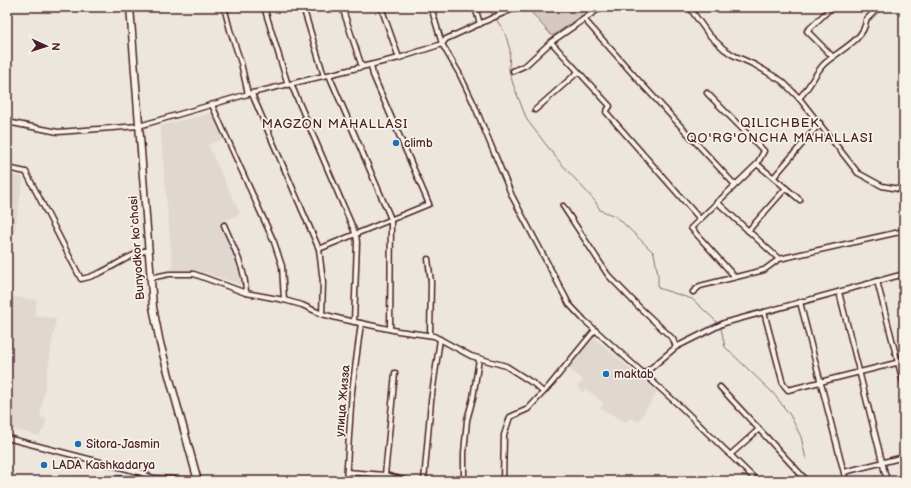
<svg xmlns="http://www.w3.org/2000/svg" width="911" height="488" viewBox="0 0 911 488" font-family="'Balsamiq Sans',sans-serif">
<style>
.built{fill:#e0d7d0}
.green{fill:#d5c9c2;stroke:#907476}
.lines{fill:none;stroke-linecap:round;stroke-linejoin:round}
.stream{stroke:#896c6f;stroke-width:1}
.street-casing{stroke:#4a1f2b;stroke-width:7}
.secondary-casing{stroke:#4a1f2b;stroke-width:9}
.street{stroke:#f7f3e8;stroke-width:4}
.secondary{stroke:#f7f3e8;stroke-width:6}
.poi-dot{fill:#1f6fb2;stroke:#f7f3e8;stroke-width:1.5}
.labels{text-anchor:middle;dominant-baseline:central;stroke-width:3.5;stroke-linejoin:round;paint-order:stroke}
.poi-label{font-size:12px;fill:#4a1f2b;stroke:#f7f3e8;text-anchor:start}
.street-label{font-size:12px;fill:#4a1f2b;stroke:#f7f3e8}
.neighbourhood-label{font-size:13px;letter-spacing:1px;fill:#4a1f2b;stroke:#f7f3e8}
</style>
<rect width="100%" height="100%" fill="#ece6dd"/>
<filter id="ink" filterUnits="userSpaceOnUse"><feTurbulence type="fractalNoise" baseFrequency=".025" numOctaves="2"/><feDisplacementMap in="SourceGraphic" scale="8" xChannelSelector="R" yChannelSelector="G"/><feConvolveMatrix kernelMatrix="1 2 1 2 8 2 1 2 1" color-interpolation-filters="sRGB"/></filter>
<g filter="url(#ink)">
<g class="built">
<path d="M211 113 223 139 208 145 240 214 227 220 226 219 219 223 234 256 242 285 197 270 173 271 160 126Z"/>
<path d="M7 174 22 177 23 179 11 253 7 252Z"/>
<path d="M7 296 37 300 34 315 56 319 40 417 46 419 44 431H41L40 436 7 428Z"/>
<path d="M593 337 657 392 638 422 631 418 626 422 600 408 604 403 586 389 583 392 577 387 583 380 568 368Z"/>
</g>
<path class="green" d="M543 7H598L582 16 552 36 531 12Z"/>
<g class="lines">
<g class="stream">
<path d="M492 7V14"/>
<path d="M496 19 505 33 510 50 509 70 513 84 527 120 558 160 595 201 600 210 617 217 654 253 658 275V288L692 299 718 323"/>
<path d="M721 328 725 347 773 393 790 415 801 437 806 459"/>
</g>
<defs>
<g id="street">
<path d="M224 7 230 30 241 63 248 94"/>
<path d="M264 7 288 85"/>
<path d="M303 7 324 76"/>
<path d="M342 7 362 67"/>
<path d="M381 7 399 58"/>
<path d="M431 7 442 44 459 73 473 102 512 196 569 304 584 320 682 408 757 481"/>
<path d="M475 7 480 24"/>
<path d="M501 7V14"/>
<path d="M689 7 709 35 724 49 733 55 755 65 782 81 799 98 858 173 882 186 904 190"/>
<path d="M832 7 807 31 833 57"/>
<path d="M584 19 640 82 735 185"/>
<path d="M551 42 610 106 606 112 700 219"/>
<path d="M513 71 526 65 551 42 600 8 604 7"/>
<path d="M329 75 391 219 390 329"/>
<path d="M291 84 356 235 357 242 354 322"/>
<path d="M707 93 764 151 757 164 691 228 735 277"/>
<path d="M252 94 319 249 323 282 322 314"/>
<path d="M799 98C809 89 814 75 823 65 835 52 865 41 866 20L877 9 881 7"/>
<path d="M212 105 274 242 282 266 284 300"/>
<path d="M535 110 578 72"/>
<path d="M7 122 58 132 139 126 248 94 399 58 442 44 446 39 501 14 519 7"/>
<path d="M757 164 800 200"/>
<path d="M7 168 26 172 81 279C106 275 124 255 148 250"/>
<path d="M774 177 820 123"/>
<path d="M717 202 779 259"/>
<path d="M563 206 608 275 638 306 673 339 676 347"/>
<path d="M224 225C233 246 246 270 246 293"/>
<path d="M748 231 786 188"/>
<path d="M319 249 429 204 373 75 371 65"/>
<path d="M428 259 431 282 430 335"/>
<path d="M150 278 169 274H194L246 293 284 300 302 305 322 314 341 319 398 331 434 336 471 356 506 366 534 384 543 392"/>
<path d="M877 281 904 386"/>
<path d="M693 292 700 286 764 270 779 259 904 231"/>
<path d="M839 292 887 481"/>
<path d="M800 302 846 481"/>
<path d="M764 312 783 384 788 390 904 361"/>
<path d="M644 374 676 347 724 323 904 274"/>
<path d="M720 387 807 481"/>
<path d="M7 438 139 472 153 478"/>
<path d="M730 455 758 430"/>
<path d="M347 472 385 475 407 481"/>
<path d="M844 472 904 457"/>
<path d="M385 475 395 373"/>
<path d="M346 481 352 391 361 323"/>
<path d="M424 481 431 401 440 339"/>
<path d="M464 481V453L467 420 473 398 479 359"/>
<path d="M503 481 504 435 510 417 528 409 550 385 595 330"/>
</g>
<g id="secondary">
<path d="M130 7 153 307 160 343 198 481"/>
<path d="M69 481 157 479 190 481"/>
</g>
</defs>
<use href="#street" class="street-casing"/>
<use href="#secondary" class="secondary-casing"/>
<use href="#street" class="street"/>
<use href="#secondary" class="secondary"/>
</g>
</g>
<g class="poi-dot">
<circle cx="396" cy="143" r="4"/>
<circle cx="606" cy="374" r="4"/>
<circle cx="78" cy="444" r="4"/>
<circle cx="44" cy="465" r="4"/>
</g>
<g class="labels">
<g class="poi-label">
<text x="404" y="143">climb</text>
<text x="614" y="374">maktab</text>
<text x="86" y="444">Sitora-Jasmin</text>
<text x="52" y="465">LADA Kashkadarya</text>
</g>
<g class="street-label">
<text transform="translate(137 248) rotate(-94)">Bunyodkor koʻchasi</text>
<text transform="translate(343 401) rotate(-85)">улица Жизза</text>
</g>
<g class="neighbourhood-label">
<text x="780" y="123">QILICHBEK<tspan x="780" dy="15">QO'RG'ONCHA MAHALLASI</tspan></text>
<text x="335" y="124">MAGZON MAHALLASI</text>
</g>
</g>
<rect width="911" height="488" fill="none" stroke="#f7f3e8" stroke-width="24"/>
<rect x="12" y="12" width="887" height="464" fill="none" stroke="#4a1f2b" stroke-width="1.5" filter="url(#ink)"/>
<g transform="translate(46 46) rotate(93)" stroke="#f7f3e8" stroke-width="3" paint-order="stroke">
<path d="M0-3L7 15L0 10L-7 15Z" fill="#4a1f2b"/>
<text y="-6" font-size="11" font-weight="bold" text-anchor="middle" fill="#4a1f2b">N</text>
</g>
</svg>
